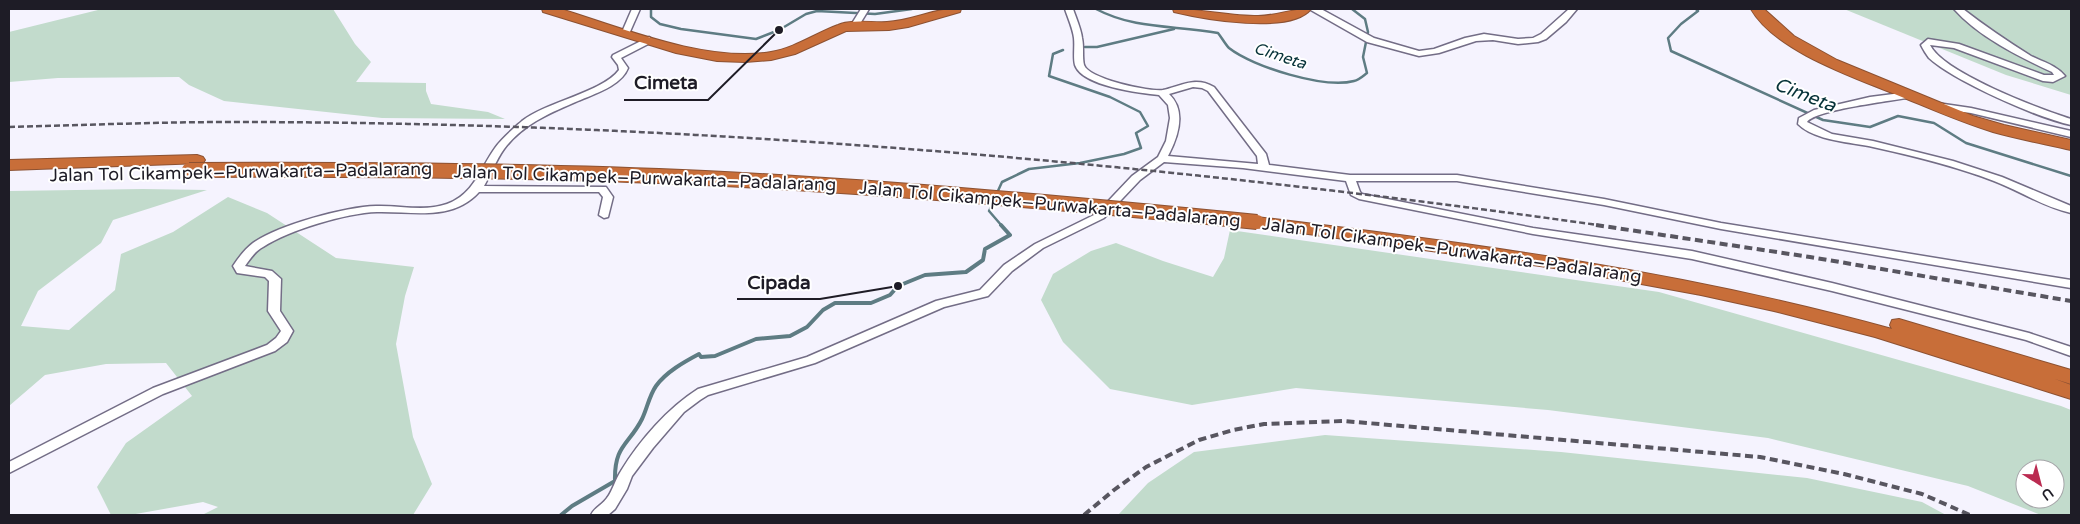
<svg xmlns="http://www.w3.org/2000/svg" width="2080" height="524" viewBox="0 0 2080 524" font-family="'Varela Round',sans-serif">
<style>
.green{fill:#c2dbcc;fill-rule:evenodd}
.lines{fill:none;stroke-linecap:round;stroke-linejoin:round}
.stream-far1{stroke:#5e7c83;stroke-width:2.5}
.stream{stroke:#5e7c83;stroke-width:4}
.minor-casing{stroke:#736d86;stroke-width:3}
.highway-casing{stroke:#8c5132;stroke-width:2}
.minor{fill:#fff;fill-rule:evenodd}
.highway{fill:#c86e39;fill-rule:evenodd}
.rail-far1{stroke:#585660;stroke-width:2.5;stroke-dasharray:6 3;stroke-linecap:butt}
.rail{stroke:#585660;stroke-width:4;stroke-dasharray:8 4.5;stroke-linecap:butt}
.highway-bridge-casing{stroke:#8c5132;stroke-width:16;stroke-linecap:butt}
.highway-bridge{stroke:#c86e39;stroke-width:14}
.labels{text-anchor:middle;dominant-baseline:central;stroke-width:4;stroke-linejoin:round;paint-order:stroke}
.far-water-label{font-size:16px;font-style:italic;fill:#063238;stroke:#fff}
.street-label{font-size:18px;fill:#1e1c26;stroke:#fff}
.water-label{font-size:19px;font-style:italic;fill:#063238;stroke:#fff}
.leader{fill:none;stroke:#1e1c26;stroke-width:2}
.callout-dot{fill:#1e1c26;stroke:#fff;stroke-width:2}
.callout-label{font-size:19px;text-anchor:middle;font-weight:bold;fill:#1e1c26;stroke:#fff;stroke-width:4;stroke-linejoin:round;paint-order:stroke}
</style>
<rect width="100%" height="100%" fill="#f5f3fe"/>
<g class="green">
<path d="M102 9H333L355 44 371 62 356 82 426 83V91L431 104 488 112 505 119 382 118 224 101 189 85 179 77 58 78 9 82V32Z"/>
<path d="M1844 9H2071V95L2006 75Z"/>
<path d="M143 189 207 190 113 220 101 243 38 291 21 326 69 330 115 290 121 254 173 232 228 197 267 213 336 258 414 267 405 296 396 344 413 437 432 484 413 515H202L218 507 203 502 130 515H111L97 487 126 443 192 396 166 363 106 364 45 375 9 406V191Z"/>
<path d="M1230 230 1659 292 2061 406 2071 410V515H2041L1968 486 1768 438 1548 410 1296 388 1192 405 1110 389 1063 342 1041 300 1053 274 1091 251 1116 243 1163 261 1213 277 1224 258ZM2025 469H2055V499H2025Z"/>
<path d="M1325 435 1561 452 1807 478 1922 502 1946 515H1118L1148 483 1194 452Z"/>
</g>
<g class="lines">
<g class="stream-far1">
<path d="M651 9V17L660 24 681 29 756 39 779 30 806 14 817 11 875 14 912 9"/>
<path d="M1096 9C1136 30 1175 25 1218 33 1222 38 1225 44 1229 48 1253 67 1325 89 1354 81 1359 80 1363 76 1367 73L1363 57 1368 32 1365 19 1352 9"/>
<path d="M1696 9 1698 11 1681 24 1668 38 1671 51 1823 120 1870 127 1898 116 1934 123 1966 143 2071 176"/>
<path d="M1085 47H1097L1174 29"/>
<path d="M997 193 1002 182 1029 169 1080 163 1124 154 1141 148 1136 133 1148 126 1140 112 1110 97 1049 76 1053 54 1063 50"/>
<path d="M994 201 989 211 1002 226"/>
</g>
<path class="stream" d="M561 515 572 506 615 481C614 445 629 445 642 419 647 409 649 396 656 386 666 372 684 362 699 354L701 357 715 356 756 339 790 336 807 327 823 310 835 303H871L890 295 898 286 925 275 966 272 983 260 985 249 1010 235 1001 225"/>
<defs>
<g id="minor">
<path d="M632 9H640L629 34H623L622 32Z"/>
<path d="M861 9H869L858 27H852L851 25Z"/>
<path d="M1065 9H1073C1076 18 1081 29 1082 38 1084 47 1082 57 1084 65 1089 79 1149 92 1163 90 1182 86 1195 76 1214 87L1266 154 1269 165 1350 175H1457L1604 199 1721 223 2071 280V288L1721 229 1604 205 1457 181H1356L1360 192 1362 194 1533 228 1692 251 1832 283 2029 333 2071 347V356L2026 340 1832 291 1692 259 1533 234 1359 199 1351 195 1346 181 1243 168 1164 162 1140 180 1104 218 1043 248 1012 271 988 296 944 307 815 363 708 395 700 400 684 412 653 448 632 476 627 489 615 509 608 515H591C594 508 602 505 607 498 613 490 615 480 621 471 640 440 668 408 698 389L807 357 936 301 980 290 1004 265 1035 244 1096 214 1132 176 1158 157 1166 141 1170 118 1168 105 1159 95C1140 93 1082 86 1075 65 1073 57 1075 47 1074 38 1073 29 1068 18 1065 9ZM1193 87 1202 88 1208 91 1257 156 1258 164 1168 156C1178 137 1187 111 1169 94Z"/>
<path d="M1309 9H1321L1374 38 1419 51 1434 49 1465 38 1484 34 1518 39 1533 38 1541 34 1569 9H1577L1566 22 1546 39 1538 42 1518 44 1493 40 1476 41 1439 53 1419 56 1367 42Z"/>
<path d="M1954 9H1963C1985 26 2007 41 2031 56 2043 62 2056 65 2065 76L2053 82 2043 81 1954 48 1930 45C1943 73 2040 109 2071 119V125C2038 118 1954 81 1929 58 1926 54 1923 49 1921 45L1928 39 1959 44 2044 75H2054L2052 72C2018 56 1979 37 1954 9Z"/>
<path d="M649 37 653 40 652 42 621 58 628 68C621 86 594 94 578 101 550 113 523 124 504 149 496 160 491 174 484 186L606 187 613 197 608 217 604 218 599 215 603 197 599 192H479C452 222 412 211 377 212 346 213 289 230 263 247 255 251 250 259 245 266L272 271 281 279 280 311 293 331 287 342 275 351 163 394 9 473V462L153 388 267 345 276 338 281 331 268 311 269 281 265 277 237 273 233 266C239 257 245 249 253 243 278 225 345 207 376 206 399 205 424 212 447 204 474 194 480 169 495 148 502 138 513 129 522 121 546 102 603 92 619 70L618 65 612 57 613 55Z"/>
<path d="M1909 92 1912 93V97C1893 101 1817 109 1807 122L1832 134 1873 141 1953 161 2002 177 2071 206V213C2044 207 2020 191 1994 181 1955 166 1914 156 1873 147 1851 142 1815 141 1798 124L1799 118 1814 110 1870 97Z"/>
<path d="M1937 103 1971 108 2071 131V137L1971 113 1934 108V104Z"/>
</g>
<g id="highway">
<path d="M542 9H561C622 28 707 63 771 52 795 48 816 33 838 25 852 19 872 23 887 22 913 21 936 7 961 9L960 12 908 27 889 30 846 31 795 54 771 60 745 62 717 61 676 53 543 12Z"/>
<path d="M1173 9C1201 9 1229 16 1258 16 1277 16 1293 8 1311 9 1290 35 1203 19 1174 12Z"/>
<path d="M1751 9H1764L1794 36 1837 60 1973 116 2004 125 2071 140V150C2045 144 2018 139 1993 132 1960 122 1929 108 1897 95 1853 77 1775 51 1751 9Z"/>
<path d="M197 155 203 157 205 160 203 163 9 170V160Z"/>
<path d="M1257 217C1471 243 1684 271 1892 329L1890 325 1892 320 1899 319 2071 370V384L2055 379 2071 385V399L1875 337 1774 311 1701 295 1554 268 1251 226 1249 222 1251 218Z"/>
</g>
</defs>
<use href="#minor" class="minor-casing"/>
<use href="#highway" class="highway-casing"/>
<use href="#minor" class="minor"/>
<use href="#highway" class="highway"/>
<path class="rail-far1" d="M9 127C84 125 159 122 234 122 693 122 1151 162 1605 226"/>
<g class="rail">
<path d="M1596 225 1810 257 2071 301"/>
<path d="M1084 515 1114 490 1146 467 1199 440 1233 430 1264 424 1344 421 1760 457 1844 474 1922 494 1970 515"/>
</g>
<defs>
<path id="highway-bridge" d="M189 170C361 169 533 170 705 178 889 187 1073 204 1257 222"/>
</defs>
<use href="#highway-bridge" class="highway-bridge-casing"/>
<use href="#highway-bridge" class="highway-bridge"/>
</g>
<g class="labels">
<g class="far-water-label">
<text transform="translate(1280 56) rotate(18)">Cimeta</text>
</g>
<g class="street-label">
<text transform="translate(241 172) rotate(-1)">Jalan Tol Cikampek–Purwakarta–Padalarang</text>
<text transform="translate(645 178) rotate(2)">Jalan Tol Cikampek–Purwakarta–Padalarang</text>
<text transform="translate(1050 204) rotate(5)">Jalan Tol Cikampek–Purwakarta–Padalarang</text>
<text transform="translate(1452 250) rotate(8)">Jalan Tol Cikampek–Purwakarta–Padalarang</text>
</g>
<g class="water-label">
<text transform="translate(1805 95) rotate(21)">Cimeta</text>
</g>
</g>
<path class="leader" d="M779 30L708 100H624M898 286L820 299H737"/>
<g class="callout-dot">
<circle cx="779" cy="30" r="5"/>
<circle cx="898" cy="286" r="5"/>
</g>
<g class="callout-label">
<text x="666" y="89">Cimeta</text>
<text x="779" y="289">Cipada</text>
</g>
<rect width="2080" height="524" fill="none" stroke="#1e1c26" stroke-width="20"/>
<g transform="translate(2040 484) rotate(144)"><circle r="24" fill="#ffffff" stroke="#a5a4a8"/>
<path d="M0-4L9 19L0 12L-9 19Z" fill="#bb2b51"/>
<text y="-8" font-size="14" font-weight="bold" text-anchor="middle" fill="#1e1c26">U</text>
</g>
</svg>
